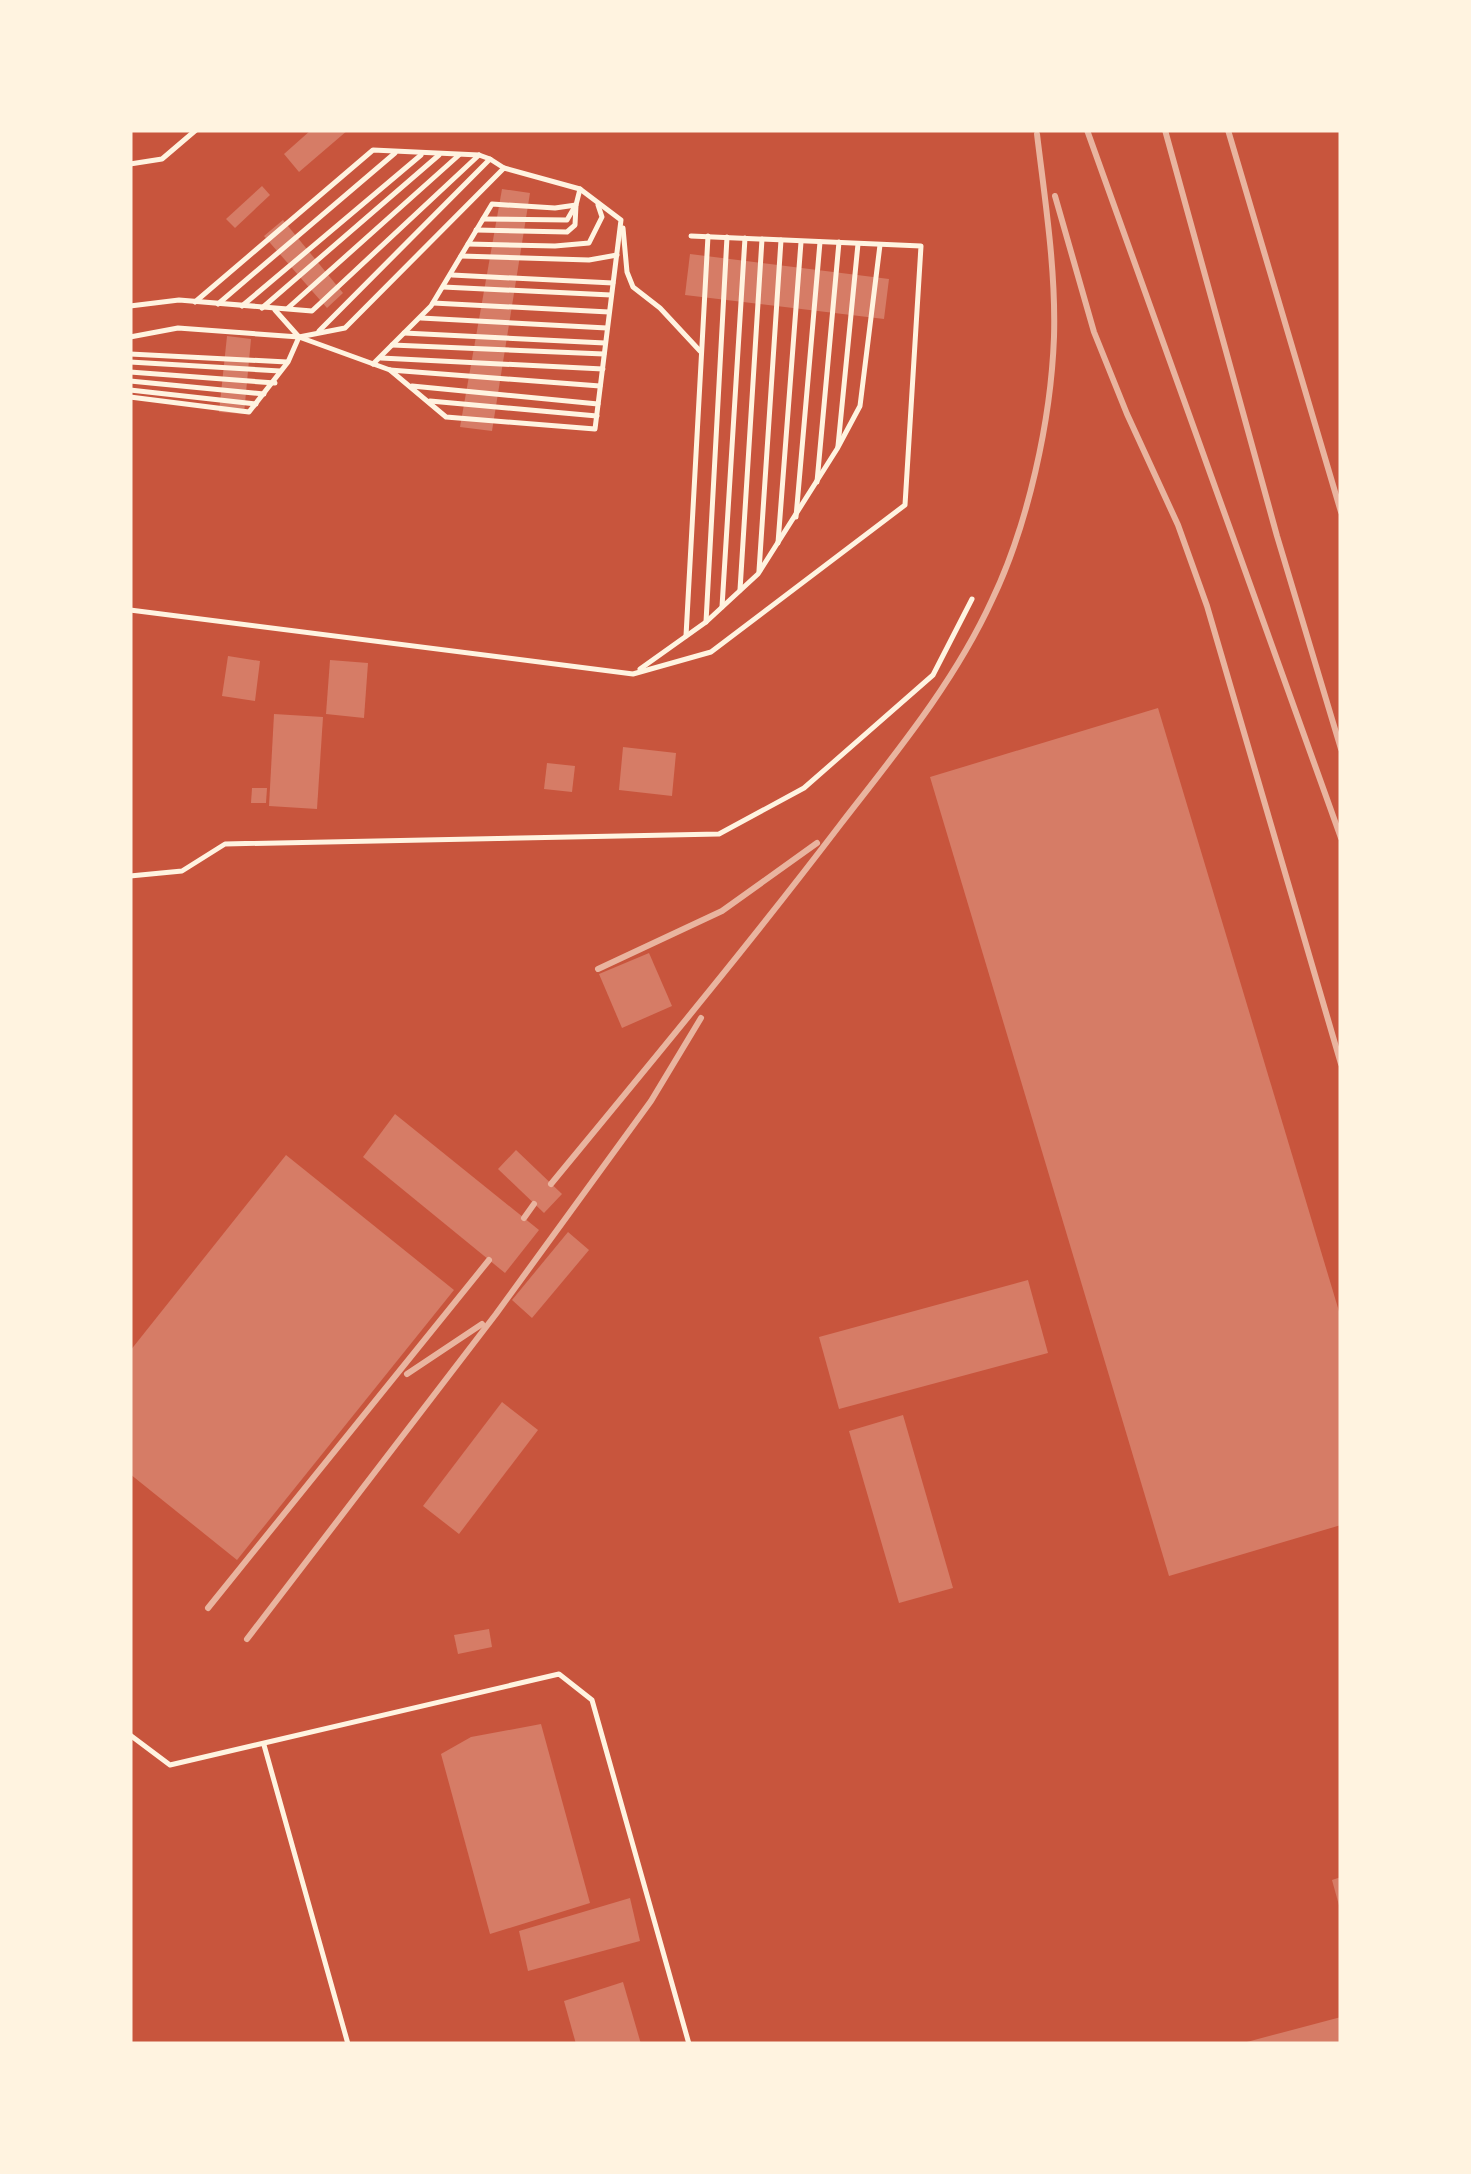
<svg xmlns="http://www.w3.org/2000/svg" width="1471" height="2174" viewBox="0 0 1471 2174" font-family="'PT Sans',sans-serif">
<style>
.building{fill:#d67c66}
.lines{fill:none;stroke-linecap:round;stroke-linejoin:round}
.service{stroke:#fff3e0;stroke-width:5}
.rail{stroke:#e9b49f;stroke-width:6}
</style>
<rect width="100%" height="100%" fill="#c8553d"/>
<g class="building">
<path d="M311 130H348L299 172 284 154Z"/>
<path d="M262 186 270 195 235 228 226 219Z"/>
<path d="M502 189 530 193 492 431 460 427Z"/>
<path d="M283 220 343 293 327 308 264 236Z"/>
<path d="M690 254 889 279 884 319 685 295Z"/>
<path d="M227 336 251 339 244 414 219 412Z"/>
<path d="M228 656 260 661 255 701 222 696Z"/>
<path d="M330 660 368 663 364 718 326 714Z"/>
<path d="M1158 708 1341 1318V1525L1169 1576 930 777Z"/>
<path d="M274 714 323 717 317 809 269 806Z"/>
<path d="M623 747 676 753 672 796 619 790Z"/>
<path d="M547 763 575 766 572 792 544 789Z"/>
<path d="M252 788H267L266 803H251Z"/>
<path d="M649 953 672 1006 622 1028 599 974Z"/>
<path d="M395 1114 539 1230 505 1273 363 1157Z"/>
<path d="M516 1150 562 1194 544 1213 498 1169Z"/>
<path d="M286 1155 454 1290 237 1560 130 1474V1351Z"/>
<path d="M568 1232 589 1250 532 1318 512 1300Z"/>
<path d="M1028 1280 1048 1353 839 1409 819 1337Z"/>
<path d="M502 1402 538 1430 459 1534 423 1506Z"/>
<path d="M903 1415 953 1588 899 1603 849 1431Z"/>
<path d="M489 1629 492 1647 458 1654 454 1635Z"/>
<path d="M541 1724 590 1903 490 1934 441 1754 471 1737Z"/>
<path d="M1341 1877V1908L1340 1909 1332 1880Z"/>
<path d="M630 1898 640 1941 528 1971 519 1931Z"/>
<path d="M623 1982 641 2044H576L564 2001Z"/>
<path d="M1341 2017V2044H1243V2043Z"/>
</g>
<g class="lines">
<g class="service">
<path d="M130 164 162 159 196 130"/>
<path d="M483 219 567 220 574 208"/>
<path d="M623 228 627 272 633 287 660 308 700 351"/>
<path d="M476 230 567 232 575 225 576 205"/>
<path d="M468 244 555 246 589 243 602 217 598 205"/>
<path d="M461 256 589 260 617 255"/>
<path d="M452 275 613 283"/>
<path d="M443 287 611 295"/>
<path d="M195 302 373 150 479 155 490 159"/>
<path d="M433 303 609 312"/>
<path d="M218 304 395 153"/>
<path d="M130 306 179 300 312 311 479 155"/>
<path d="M242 306 421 155"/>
<path d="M262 308 439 155"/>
<path d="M288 308 459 155"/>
<path d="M275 310 299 337 390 370 600 386"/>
<path d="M421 318 607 328"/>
<path d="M319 331 490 159 504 168"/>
<path d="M404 333 605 343"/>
<path d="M130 337 178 328 299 337 345 328 504 168 580 189 621 220 595 429 446 417 390 370"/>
<path d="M392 345 604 354"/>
<path d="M130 354 287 362"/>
<path d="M381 358 603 369"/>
<path d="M130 362 280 371"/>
<path d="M373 364 431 306 492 204 555 208 576 205 580 189"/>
<path d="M130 372 275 383"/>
<path d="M130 381 264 394"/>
<path d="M412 386 598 404"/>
<path d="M130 390 256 404"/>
<path d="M130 397 249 412 288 362 299 337"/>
<path d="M430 401 597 416"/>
<path d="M838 446 858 244"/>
<path d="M817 482 839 242"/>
<path d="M796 517 820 242"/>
<path d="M778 543 801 242"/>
<path d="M759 571 781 240"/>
<path d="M740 590 762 239"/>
<path d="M722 607 745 238"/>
<path d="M130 610 633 674 711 652 905 505 921 246 691 236"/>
<path d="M706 622 727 237"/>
<path d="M686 636 708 236"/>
<path d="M640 669 706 622 758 574 837 449 860 406 880 245"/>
<path d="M130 876 182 871 225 844 719 834 804 788 933 675 972 599"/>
<path d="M130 1735 170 1765 559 1674 592 1700 689 2044"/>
<path d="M264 1745 348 2044"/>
</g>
<g class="rail">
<path d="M1087 130 1341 838"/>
<path d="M1165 130 1277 536 1341 749"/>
<path d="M1228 130 1341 512"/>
<path d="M1055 196 1094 332 1127 414 1178 525 1207 606 1341 1064"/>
<path d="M598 969 722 911 817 843"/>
<path d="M551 1184C649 1065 747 947 840 825 895 754 954 683 992 600 1028 525 1051 420 1054 337 1056 269 1045 201 1037 134"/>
<path d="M524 1218 534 1204"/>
<path d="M407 1374 482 1324"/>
<path d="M208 1608 489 1260"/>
<path d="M247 1639 496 1314 651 1101 701 1018"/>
</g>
</g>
<rect width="1471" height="2174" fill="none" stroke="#fff3e0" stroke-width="265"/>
</svg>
